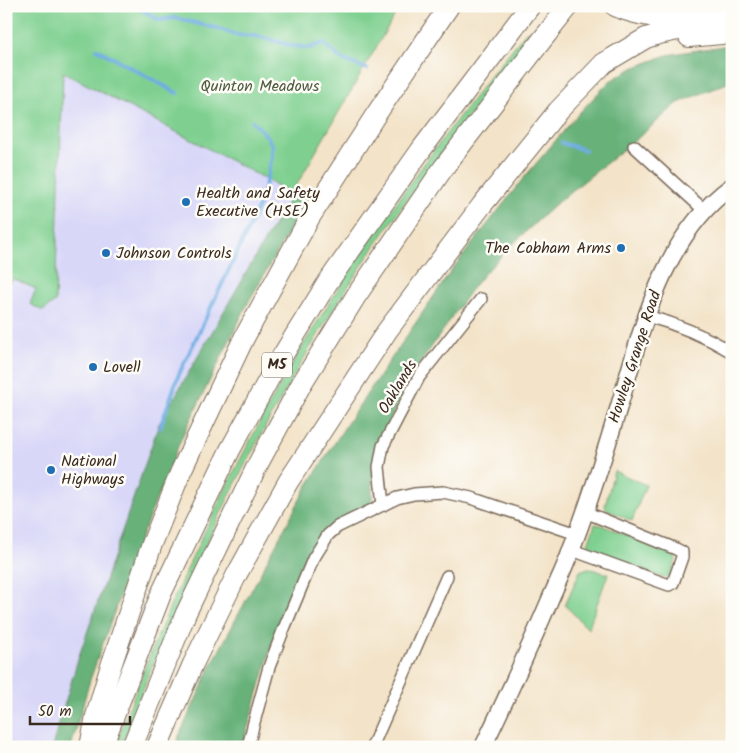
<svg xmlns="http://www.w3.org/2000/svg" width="738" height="753" viewBox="0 0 738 753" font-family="Kalam,sans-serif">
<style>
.built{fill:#d8d7f8}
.green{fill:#7fd090;stroke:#5d7d57}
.forest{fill:#67b27a;stroke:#516e4c}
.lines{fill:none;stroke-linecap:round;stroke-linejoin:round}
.stream{stroke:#70ade2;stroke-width:4}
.street-casing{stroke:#7b6b5a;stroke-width:14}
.secondary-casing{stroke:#7b6b5a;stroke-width:19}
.highway-casing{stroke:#7b6b5a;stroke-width:22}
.street{stroke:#fff;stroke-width:11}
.secondary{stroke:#fff;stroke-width:16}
.highway{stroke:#fff;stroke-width:20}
.poi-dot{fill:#1f6fb2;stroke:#fdfcf7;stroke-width:2}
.labels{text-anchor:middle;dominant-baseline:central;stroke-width:5;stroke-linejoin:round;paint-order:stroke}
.shield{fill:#fdfcf7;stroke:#75695f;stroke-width:1}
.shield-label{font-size:15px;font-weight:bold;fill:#3b2a1e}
.park-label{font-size:16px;fill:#4f5c40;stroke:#fdfcf7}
.poi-label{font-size:16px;fill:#3b2a1e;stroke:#fdfcf7;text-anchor:start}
.street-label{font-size:16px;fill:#3b2a1e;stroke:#fdfcf7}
</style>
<rect width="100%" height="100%" fill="#fdfcf7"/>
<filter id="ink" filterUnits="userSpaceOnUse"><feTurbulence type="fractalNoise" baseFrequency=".02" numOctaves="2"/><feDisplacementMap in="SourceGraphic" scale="10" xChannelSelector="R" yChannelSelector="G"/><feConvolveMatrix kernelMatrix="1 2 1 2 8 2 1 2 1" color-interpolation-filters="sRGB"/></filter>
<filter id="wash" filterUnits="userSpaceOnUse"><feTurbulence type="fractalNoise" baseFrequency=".0096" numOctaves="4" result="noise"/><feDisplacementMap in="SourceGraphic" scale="20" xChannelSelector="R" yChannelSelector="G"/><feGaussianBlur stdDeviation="1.12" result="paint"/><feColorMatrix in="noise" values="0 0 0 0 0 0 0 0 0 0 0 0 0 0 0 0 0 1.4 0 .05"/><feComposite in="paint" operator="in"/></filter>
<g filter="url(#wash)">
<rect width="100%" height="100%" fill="#f3e3c8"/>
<path class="built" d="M63 72 292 193 159 424 78 659 52 747H6V285L14 279 36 289 55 302Z"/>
<g class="green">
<path d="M6 6H400L292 193 63 72 55 302 43 311 30 304 36 289 14 279 6 285Z"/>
<path d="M527 31 532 35C465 119 400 205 342 296 252 438 179 590 121 747H115C141 673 171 601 205 531 243 451 285 372 333 297 392 205 457 116 527 31Z"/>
<path d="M614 471 646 485 632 521 607 510 605 506Z"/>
<path d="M595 524 601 525 674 554 676 560 670 576 664 578 590 552 588 544Z"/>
<path d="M588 568 608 574 588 629 565 605 580 571Z"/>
</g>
<g class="forest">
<path d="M732 43V81L678 103 638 138 559 201 518 239 482 276 470 291 417 368 394 411 377 451 372 484V504L326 530 315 544 276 632 242 747H174L212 664 306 488 348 422 451 271 522 180 580 112 610 81 633 68 667 55 723 46Z"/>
<path d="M292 193 307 200 249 301 182 437 141 537 90 680 71 747H52L78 659 159 424Z"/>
</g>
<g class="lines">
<g class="stream">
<path d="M136 6 159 20 175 18 216 28 237 35 257 36 293 46 310 48 323 43 341 59 367 69"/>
<path d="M97 49 177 93"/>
<path d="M562 143 585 150"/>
<path d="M160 428 179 374 246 234 261 201 264 190 272 157V145L267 136 252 121"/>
</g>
</g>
</g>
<g filter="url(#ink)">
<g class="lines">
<defs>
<g id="street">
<path d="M634 146 704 210"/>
<path d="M647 316C677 324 705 336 732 352"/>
<path d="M383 505 379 467 383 446 419 377 481 299"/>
<path d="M572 550 669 585 673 583 682 557V552L676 549 585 512"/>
<path d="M248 747 253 726 269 667 283 631 313 559 328 535 337 527 397 498 414 494 443 492 471 498 577 534"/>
<path d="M372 747 447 576"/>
</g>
<path id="secondary" d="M483 747C506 699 528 651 549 602 556 585 565 568 571 550 590 502 605 453 620 403 643 326 663 236 732 186"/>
<g id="highway">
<path d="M615 6C639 17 663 18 689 19 704 19 717 20 732 16"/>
<path d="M689 37 732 33"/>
<path d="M90 747 96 716 109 672 152 544 181 471 244 338 310 217 375 116 449 6"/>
<path d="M102 747 161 594 230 450 276 366 328 282 421 150 530 6"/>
<path d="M132 747 186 613 259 462 302 383 356 296 444 167 542 40 569 6"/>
<path d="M157 747 193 664 237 574 288 482 387 331 482 205 558 111 604 63 646 38 659 34 683 29 718 19"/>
</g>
</defs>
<use href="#street" class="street-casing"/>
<use href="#secondary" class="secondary-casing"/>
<use href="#highway" class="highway-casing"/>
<use href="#street" class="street"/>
<use href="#secondary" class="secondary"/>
<use href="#highway" class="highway"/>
</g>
</g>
<g class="poi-dot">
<circle cx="186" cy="202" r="5"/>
<circle cx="621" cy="248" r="5"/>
<circle cx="106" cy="253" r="5"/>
<circle cx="93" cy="367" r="5"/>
<circle cx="51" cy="470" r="5"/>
</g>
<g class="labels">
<rect class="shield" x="262" y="352.5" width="30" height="25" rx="4"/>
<g class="shield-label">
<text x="277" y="365">M5</text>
</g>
<g class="park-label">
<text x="260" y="86">Quinton Meadows</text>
</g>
<g class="poi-label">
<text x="196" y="193">Health and Safety<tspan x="196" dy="18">Executive (HSE)</tspan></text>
<text x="611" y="248" text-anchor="end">The Cobham Arms</text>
<text x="116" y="253">Johnson Controls</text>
<text x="103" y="367">Lovell</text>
<text x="61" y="461">National<tspan x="61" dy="18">Highways</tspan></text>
</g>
<g class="street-label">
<text transform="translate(635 357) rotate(-72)">Howley Grange Road</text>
<text transform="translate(398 387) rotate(-59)">Oaklands</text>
</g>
</g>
<rect width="738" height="753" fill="none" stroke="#fdfcf7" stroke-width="25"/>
<path d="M30 716v8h100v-8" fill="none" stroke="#3b2a1e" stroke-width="2.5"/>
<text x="38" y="716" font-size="15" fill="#3b2a1e" stroke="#fdfcf7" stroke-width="4" paint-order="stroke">50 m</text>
</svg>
